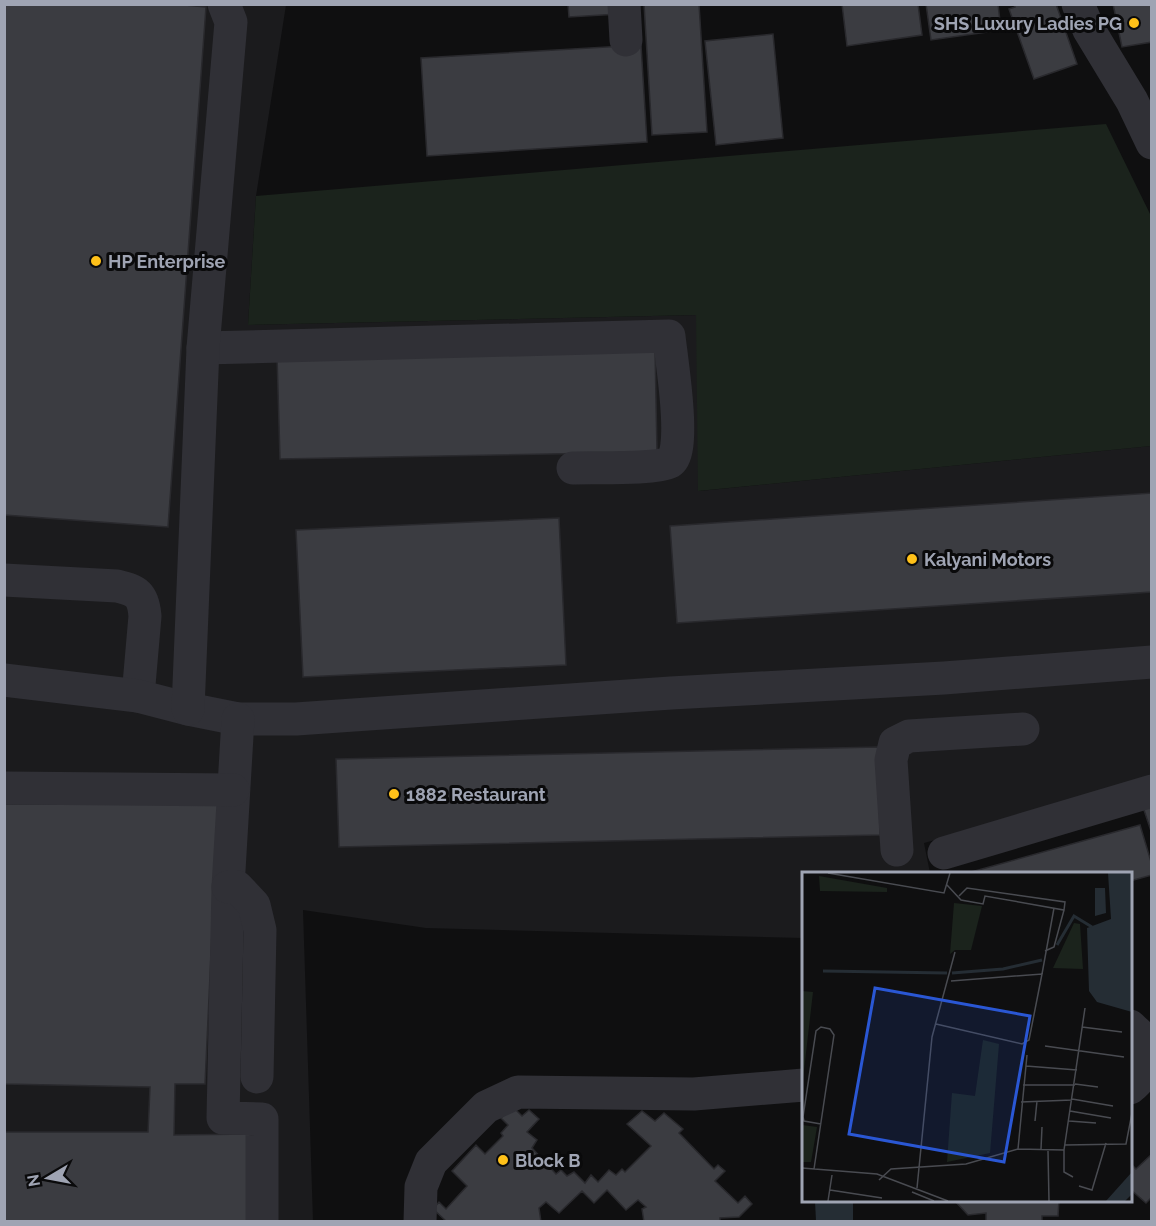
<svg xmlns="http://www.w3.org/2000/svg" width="1156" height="1226" viewBox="0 0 1156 1226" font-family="Raleway,sans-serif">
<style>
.built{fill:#1b1b1d}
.green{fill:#1b231c}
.water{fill:#252d34}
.building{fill:#3b3c41;stroke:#29292d;stroke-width:1.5}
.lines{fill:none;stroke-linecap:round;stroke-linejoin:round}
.minor{stroke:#303036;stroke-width:33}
.poi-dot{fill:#ffc119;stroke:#0a0a0b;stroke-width:2}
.labels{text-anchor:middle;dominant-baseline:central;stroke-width:6;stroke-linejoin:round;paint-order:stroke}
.poi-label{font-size:18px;font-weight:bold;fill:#9fa4b3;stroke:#0a0a0b;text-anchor:start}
.inset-river{fill:none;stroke:#252d34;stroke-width:3}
.inset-road{fill:none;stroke:#494b51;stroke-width:1.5}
.view{fill:#2a57d4;fill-opacity:0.15;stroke:#2a57d4;stroke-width:3}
.inset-edge{fill:none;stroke:#9fa4b3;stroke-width:3}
</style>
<rect width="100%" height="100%" fill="#0f0f10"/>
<path class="built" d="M5 5H286L256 196 248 325 697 315 699 491 1151 446V781L924 843 930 873 804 874 803 938 426 928 303 910 313 1221 5 1222Z"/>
<path class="green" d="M1106 124 1151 216V446L698 491 696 315 248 325 256 196Z"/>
<path class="water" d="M815 1201H853V1221H816Z"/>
<g class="building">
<path d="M4 4H174L206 7 168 527 4 515Z"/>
<path d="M568 4H619V14L569 17Z"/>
<path d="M644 4H699L707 132 652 135Z"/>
<path d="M842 4H918L922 35 847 46Z"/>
<path d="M926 4H998L1001 30 931 40Z"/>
<path d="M1014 4H1056L1077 64 1034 79 1009 9 1015 7Z"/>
<path d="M1113 4H1152V42L1122 47Z"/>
<path d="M773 34 783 138 716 145 705 41Z"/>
<path d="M641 45 647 142 427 156 421 58Z"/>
<path d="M655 348 657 452 280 459 277 356Z"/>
<path d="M1152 493V592L677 623 670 526Z"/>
<path d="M559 518 566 665 303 677 296 530Z"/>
<path d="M878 747 880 835 339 847 336 759Z"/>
<path d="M1152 798V834L1141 801Z"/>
<path d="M4 804H218L205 1084H175L174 1135 250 1134 249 1222H4V1132H148L150 1087 4 1084Z"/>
<path d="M1140 825 1152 865V875L1130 881V874H964Z"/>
<path d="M513 1107 522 1116 529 1110 539 1119 527 1132 537 1140 532 1148 556 1174 561 1170 567 1176 574 1172 585 1183 591 1175 598 1182 609 1170 616 1175 622 1169 625 1172 651 1146 627 1124 642 1111 655 1121 664 1113 683 1129 679 1133 714 1169 718 1165 725 1171 715 1181 738 1203 745 1196 752 1204 739 1217 720 1218V1222H644L642 1209 646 1207 638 1200 626 1210 607 1190 594 1203 582 1191 559 1213 546 1202 539 1208 541 1222 446 1221 433 1209 439 1202 446 1209 467 1186 452 1171 476 1145 485 1154 503 1136 501 1133 508 1125 501 1118Z"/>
<path d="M1152 1154V1197L1146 1203 1130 1189V1163L1136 1169Z"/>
<path d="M954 1200H1059L1058 1216H1042V1222H986V1213L968 1215Z"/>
</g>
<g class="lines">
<g class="minor">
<path d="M624 4 626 40"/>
<path d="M1078 4 1089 30 1132 101 1152 143"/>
<path d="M203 348 669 336C671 357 687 452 670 462 655 470 593 467 573 468"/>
<path d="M4 580 117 586C137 591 143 594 145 616L138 696"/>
<path d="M4 680 138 696 188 709 238 719H296L671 693 944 678 1152 662"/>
<path d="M188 709 203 348 231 22 224 4"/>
<path d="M238 719 228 887 223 1118 262 1119V1222"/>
<path d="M4 788 233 790"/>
<path d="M897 850 891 760 895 743 909 736 1023 729"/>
<path d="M944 853 1152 791"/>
<path d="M228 887H237L254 905 260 930 257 1077"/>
<path d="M1130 1026C1134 1030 1141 1035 1144 1040 1153 1057 1144 1078 1130 1088"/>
<path d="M420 1222 421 1187 431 1162 486 1107 518 1092 694 1094 804 1085"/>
</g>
</g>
<g class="poi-dot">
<circle cx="1134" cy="23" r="6"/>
<circle cx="96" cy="261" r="6"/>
<circle cx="912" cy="559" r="6"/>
<circle cx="394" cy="794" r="6"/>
<circle cx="503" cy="1160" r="6"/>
</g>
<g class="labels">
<g class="poi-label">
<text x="1122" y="23" text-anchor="end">SHS Luxury Ladies PG</text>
<text x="108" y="261">HP Enterprise</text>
<text x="924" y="559">Kalyani Motors</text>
<text x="406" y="794">1882 Restaurant</text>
<text x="515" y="1160">Block B</text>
</g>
</g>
<g transform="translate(802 872)">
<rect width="330" height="330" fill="#0f0f10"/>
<path d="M17 4 85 16V20L18 19ZM152 31 180 34 169 78H153L148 82ZM272 51 278 52 281 97 251 96ZM0 119 11 120 1 207H0ZM181 168 197 172 188 281 145 290 150 221 173 224ZM0 253 15 255 9 290H0Z" fill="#1b231c"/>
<path d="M306 1H330V140L295 130 287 119 285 56 309 47ZM293 16H303L304 41 293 44ZM330 300V322L323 329H304Z" fill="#252d34"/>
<path class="inset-river" d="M255 73 272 44 290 55M21 99 145 101M150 101 201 97 240 88"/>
<path class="inset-road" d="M26 1 142 21 148 1M145 13 159 28 181 32 183 24 262 38 263 30 165 16 157 24M243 79 252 75 262 38M240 102 252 36M134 152 220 172 227 168 240 102 149 109M280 155 320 160M243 174 322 185M224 194 275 198M273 212 296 215M221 213H273M270 227 311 234M219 230 270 228M268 239 309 246M233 249 235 229M267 249 294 251M263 273 324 272 330 241M216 277 225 183M239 277 240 255M246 279 247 329M0 296 75 302 146 329M12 297 32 163 28 157 19 155 14 159 1 245 2 249 19 252M271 305 262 300V278L283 136M77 308 89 297 164 292 216 277 262 278M277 314 290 318 304 271M115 316 130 165 153 80M28 318 80 326M110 320 132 329M26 329 30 303"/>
<path class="view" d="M73 116 228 144 202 290 47 262Z"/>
<rect width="330" height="330" class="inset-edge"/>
</g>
<rect width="1156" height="1226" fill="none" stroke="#9fa4b3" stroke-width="12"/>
<g transform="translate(48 1178) rotate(260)" stroke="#0a0a0b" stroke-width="4.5" paint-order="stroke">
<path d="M0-4.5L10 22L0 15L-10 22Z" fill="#9fa4b3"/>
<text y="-9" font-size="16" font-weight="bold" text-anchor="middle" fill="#9fa4b3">N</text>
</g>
</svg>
